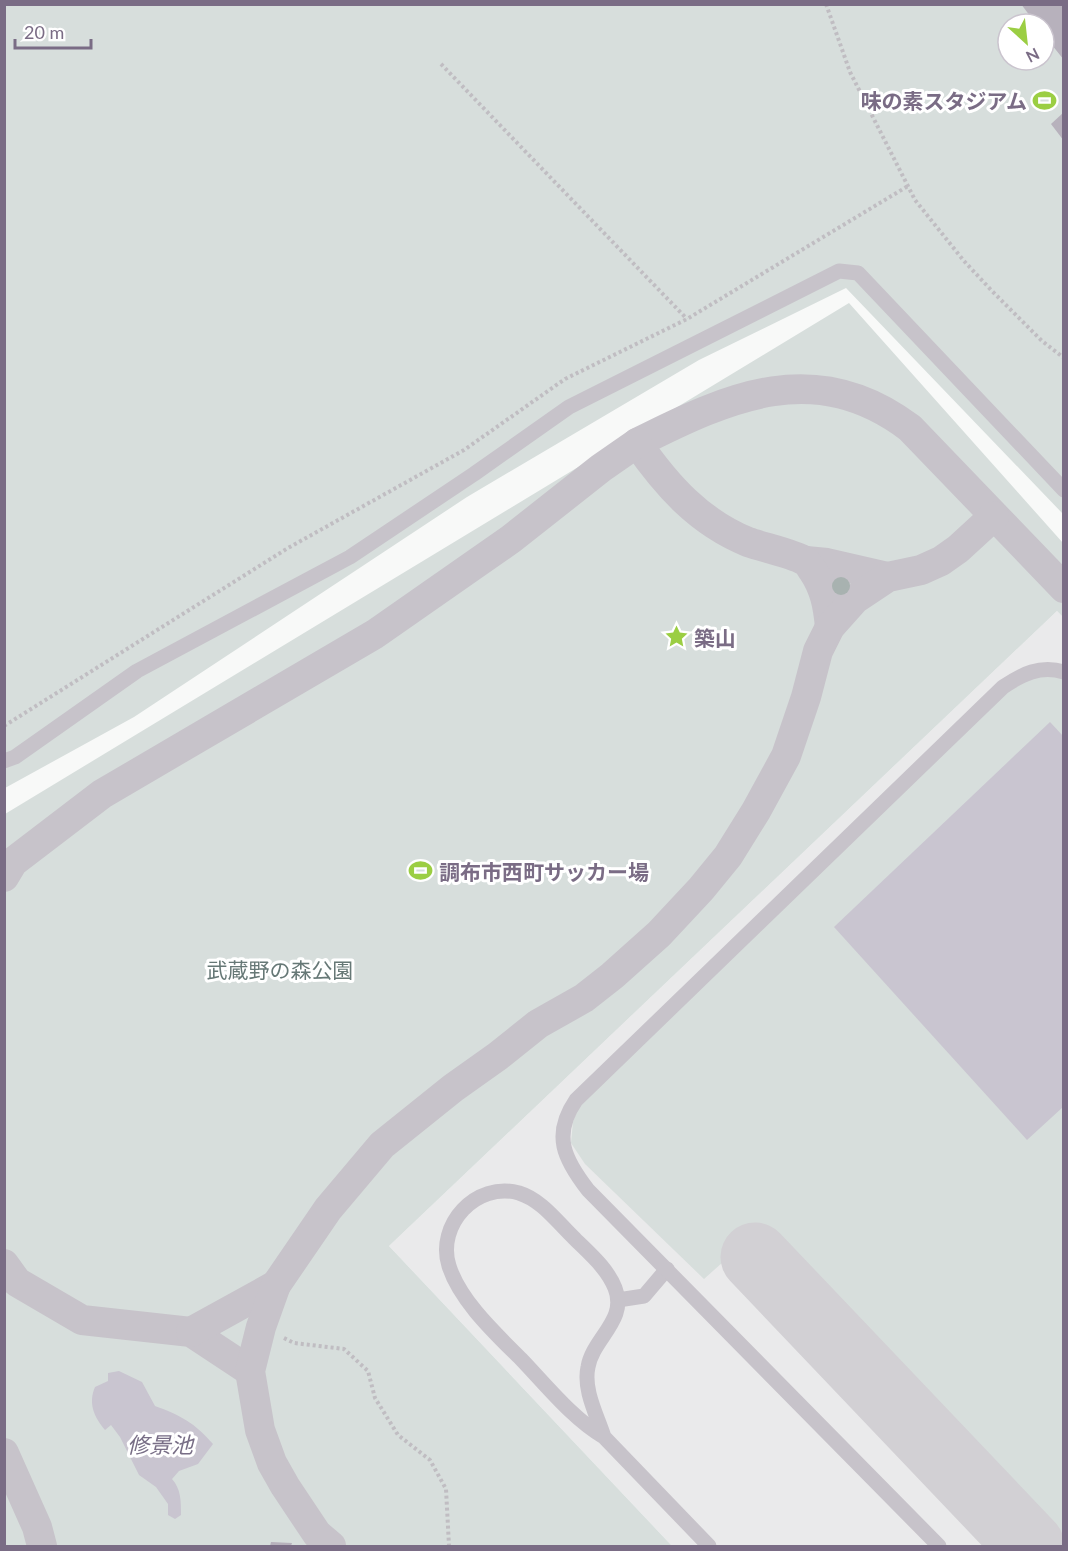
<svg xmlns="http://www.w3.org/2000/svg" width="1068" height="1551" viewBox="0 0 1068 1551" font-family="Lato,'Noto Sans JP',sans-serif">
<style>
.built{fill:#eaeaeb}
.green{fill:#d7dedc;fill-rule:evenodd}
.water{fill:#c9c5d0}
.lines{fill:none;stroke-linecap:round;stroke-linejoin:round}
.taxiway{stroke:#d2d0d4;stroke-width:69}
.building{fill:#b7b1bc}
.path{stroke:#c0bdc2;stroke-width:4;stroke-dasharray:3 3;stroke-linecap:butt}
.lane{stroke:#c7c3ca;stroke-width:15}
.street{stroke:#c7c3ca;stroke-width:30}
.tree{fill:#a8b2b0}
.labels{text-anchor:middle;dominant-baseline:central;stroke-width:6;stroke-linejoin:round;paint-order:stroke}
.poi-label{font-size:21px;font-weight:bold;fill:#7a6c85;stroke:#fff;text-anchor:start}
.park-label{font-size:21px;fill:#667876;stroke:#fff}
.water-label{font-size:22px;font-style:italic;fill:#786e86;stroke:#fff}
</style>
<rect width="100%" height="100%" fill="#f8f9f8"/>
<path class="built" d="M1057 611 1063 617V1546H672L389 1246Z"/>
<g class="green">
<path d="M5 5H1063V514L846 288 699 360 467 497 134 717 5 788ZM1008 24H1044V60H1008Z"/>
<path d="M849 303 1063 543V617L1057 611 389 1246 672 1546H5V814Z"/>
<path d="M1025 671H1063V1545L760 1229 704 1279 585 1164 571 1143 573 1122 580 1103Z"/>
</g>
<g class="water">
<path d="M1050 722 1064 737 1063 1107 1027 1140 834 927Z"/>
<path d="M119 1371 142 1382 155 1406C180 1415 195 1423 213 1444L198 1464 179 1471 172 1479C181 1489 181 1501 181 1515L175 1519 168 1515V1504L156 1487 139 1475 120 1437 111 1425 105 1430C94 1417 88 1403 95 1387L108 1381V1373Z"/>
</g>
<g class="lines">
<path class="taxiway" d="M755 1257 1030 1546"/>
</g>
<g class="building">
<path d="M1021 4H1064V60L1044 35V24H1036Z"/>
<path d="M1064 112V141L1051 124Z"/>
<path d="M271 1542 292 1543 291 1546H270Z"/>
</g>
<g class="lines">
<g class="path">
<path d="M826 4 850 72 915 200 964 261 992 291 1042 341 1064 358"/>
<path d="M441 64 687 319"/>
<path d="M4 726 288 548 464 450 565 379 687 319 908 186"/>
<path d="M284 1338 294 1343 344 1349 368 1371 375 1398 398 1435 430 1460 446 1489 449 1546"/>
</g>
<g class="lane">
<path d="M4 761 15 757 137 671 350 557 474 474 569 407 839 271 858 273 1064 490"/>
<path d="M618 1300 644 1296 667 1269"/>
<path d="M604 1437C597 1415 583 1390 588 1367 593 1338 628 1320 615 1288 607 1268 590 1254 575 1239 558 1223 542 1200 519 1193 476 1181 436 1225 449 1266 460 1301 496 1334 521 1359 546 1385 573 1419 604 1437L709 1546"/>
<path d="M939 1546 588 1190C564 1159 552 1135 576 1100L1003 687C1022 674 1040 665 1064 672"/>
</g>
<g class="street">
<path d="M806 561 827 563 888 577"/>
<path d="M830 627C828 606 825 589 813 571 811 568 808 563 805 561 794 554 762 547 748 542 699 522 667 486 637 443 730 396 816 357 910 428L1064 588"/>
<path d="M4 877 13 862 102 794 375 634 511 539 601 468 637 443"/>
<path d="M4 1264 17 1282 82 1320 191 1332 250 1371"/>
<path d="M191 1332 276 1285"/>
<path d="M4 1453 37 1527 42 1546"/>
<path d="M331 1546 317 1534 285 1486 272 1463 260 1430 250 1371 261 1327 276 1285 328 1209 382 1145 453 1088 498 1056 538 1024 584 998 612 976 659 934 701 889 728 856 756 811 786 756 806 697 818 651 830 627 855 599 888 577 921 570 941 561 958 549 994 516"/>
</g>
</g>
<circle class="tree" cx="841" cy="586" r="9"/>
<defs>
<symbol id="stadium-bare" viewBox="-9 -9 18 18"><path d="M0-5a6.5 5 0 1 0 0 10a6.5 5 0 1 0 0-10ZM-3.5-1.8h7v3.6h-7Z" fill="#9bce43" stroke="#fff" stroke-width="2.5" paint-order="stroke"/></symbol>
<symbol id="sight-bare" viewBox="-9 -9 18 18"><path d="M0-6L1.8-2.2L6-1.7L2.9 1.2L3.7 5.4L0 3.3L-3.7 5.4L-2.9 1.2L-6-1.7L-1.8-2.2Z" fill="#9bce43" stroke="#fff" stroke-width="2.5" paint-order="stroke"/></symbol>
</defs>
<g fill-rule="evenodd">
<use href="#stadium-bare" x="1028" y="84" width="33" height="33"/>
<use href="#sight-bare" x="660" y="620" width="33" height="33"/>
<use href="#stadium-bare" x="404" y="854" width="33" height="33"/>
</g>
<g class="labels">
<g class="poi-label">
<text x="1027" y="100" text-anchor="end">味の素スタジアム</text>
<text x="694" y="637">築山</text>
<text x="439" y="871">調布市西町サッカー場</text>
</g>
<g class="park-label">
<text x="280" y="969">武蔵野の森公園</text>
</g>
<g class="water-label">
<text x="160" y="1444">修景池</text>
</g>
</g>
<rect width="1068" height="1551" fill="none" stroke="#7a6c85" stroke-width="12"/>
<g transform="translate(1026 42) rotate(153)"><circle r="28" fill="#ffffff" stroke="#cac4ce" stroke-width="1.5"/>
<path d="M0-4.5L10 22L0 15L-10 22Z" fill="#9bce43"/>
<text y="-9" font-size="16" font-weight="bold" text-anchor="middle" fill="#7a6c85">N</text>
</g>
<path d="M15 39v9h76v-9" fill="none" stroke="#7a6c85" stroke-width="3"/>
<text x="24" y="39" font-size="18" fill="#7a6c85" stroke="#ffffff" stroke-width="4.5" paint-order="stroke">20 m</text>
</svg>
